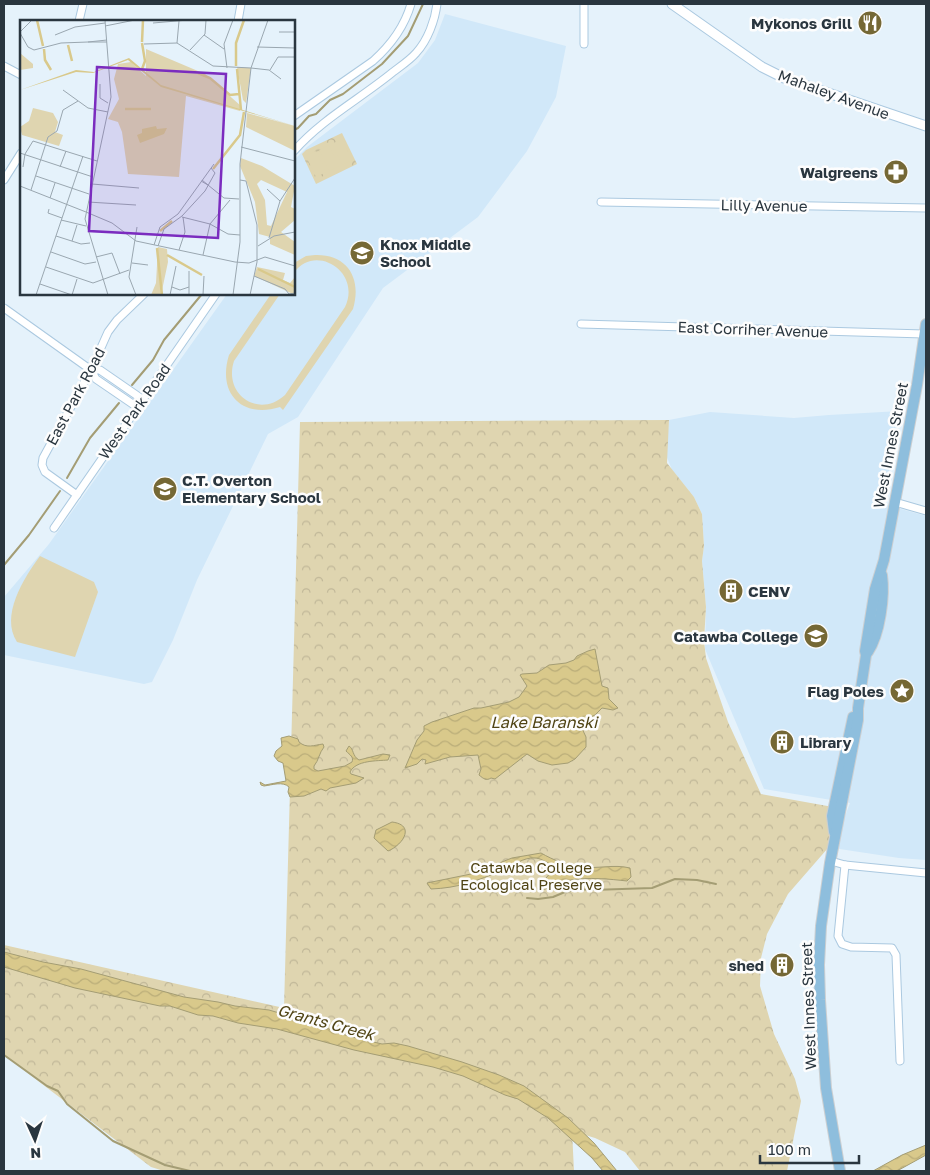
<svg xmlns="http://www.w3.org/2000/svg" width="930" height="1175" viewBox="0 0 930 1175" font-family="'Golos Text',sans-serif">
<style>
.built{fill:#d1e8f9}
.park{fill:url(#park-crowns)}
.pitch{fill:#dfd5b0}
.water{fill:url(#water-waves);stroke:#a49d74}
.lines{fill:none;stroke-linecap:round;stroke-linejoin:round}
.stream{stroke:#a49d74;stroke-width:2}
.street-casing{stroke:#abc9e0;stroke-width:9}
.secondary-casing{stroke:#abc9e0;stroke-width:11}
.primary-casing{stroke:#cccfd1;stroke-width:12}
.street{stroke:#fff;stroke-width:7}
.secondary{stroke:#fff;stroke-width:9}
.primary{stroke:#8ebedd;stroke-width:10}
.labels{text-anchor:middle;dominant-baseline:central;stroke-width:5;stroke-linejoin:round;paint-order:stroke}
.poi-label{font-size:15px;font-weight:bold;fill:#2a363f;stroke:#fdfdfd;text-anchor:end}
.street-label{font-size:15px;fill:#2a363f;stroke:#fdfdfd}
.park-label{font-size:15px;fill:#504414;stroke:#fdfdfd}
.water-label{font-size:16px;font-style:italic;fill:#504414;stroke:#fdfdfd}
.inset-river{fill:none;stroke:#d9c98b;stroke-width:2.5}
.inset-road{fill:none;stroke:#9aa7b0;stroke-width:1}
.view{fill:#7b2cbf;fill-opacity:0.15;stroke:#7b2cbf;stroke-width:2.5}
.inset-edge{fill:none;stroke:#2a363f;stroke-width:2.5}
</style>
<defs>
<pattern id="park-crowns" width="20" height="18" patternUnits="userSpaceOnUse" patternTransform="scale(1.25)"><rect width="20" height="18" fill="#dfd5b0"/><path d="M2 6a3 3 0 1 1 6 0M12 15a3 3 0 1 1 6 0" fill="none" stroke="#c0b798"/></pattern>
<pattern id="water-waves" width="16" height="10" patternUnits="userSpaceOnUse" patternTransform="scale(1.25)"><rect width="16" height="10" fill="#d9c98b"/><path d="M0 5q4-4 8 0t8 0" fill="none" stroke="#baad79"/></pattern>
</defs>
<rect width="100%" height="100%" fill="#e5f2fb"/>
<g class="built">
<path d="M445 14 566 46 556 97 527 151 478 217 383 288 298 417 268 434 197 580 173 640 152 682 144 684 4 655V597L49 544 227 294H294V162L297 157 307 147 418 63 435 40Z"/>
<path d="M900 411 883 504 926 516V860L899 858 833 848 850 803 764 789 705 649 706 607 702 561 704 546 702 514 694 497 672 470 666 455 669 420 710 412 794 418 829 415Z"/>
</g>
<g class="park">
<path d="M342 133 357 164 316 184 302 154 306 150Z"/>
<path d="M669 420 667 463 694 497 702 514 704 546 702 561 706 607 704 641 706 658 728 722 761 794 833 807 828 848 788 894 767 934 761 958 760 986 774 1034 795 1079 801 1101 787 1171H640L625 1152 595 1138 572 1131 574 1171H164L151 1167 4 1055V945L284 1008 300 422Z"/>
</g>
<g class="pitch">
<path d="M342 139 352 160 342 165 332 144Z"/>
<path d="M329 145 339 166 329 171 319 150Z"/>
<path d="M316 151 326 172 316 177 306 156Z"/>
<path d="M315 255C348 254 362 279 353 309L283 410 280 407C242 419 217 393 229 355L271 294H280L234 361C223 395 259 419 285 395L345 307C362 271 314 243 294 273V263L306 256Z"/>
<path d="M40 556 94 582 98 592 75 657 17 642C0 616 23 579 40 556Z"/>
</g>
<g class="water">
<path d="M595 649 602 686 608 688 609 699 618 708 613 710 602 708 595 715 579 722 586 737V747L575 759 568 763 552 765 538 761 527 754 495 779 491 778C486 781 484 779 479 775L481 769 478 755 450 757 425 764 426 760 422 759 417 764 405 768 417 740 424 731V726L432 722 474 708H481L509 702 519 697 527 686 520 675 522 674 537 673 549 665 566 663 574 660 577 656 588 651Z"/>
<path d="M289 736 298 739 299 742C307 749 314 745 323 744L324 747C319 753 319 760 314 766V769L318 771 345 766 352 762C354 757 350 755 346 751L349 746C354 749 352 756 359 760L383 754 390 755 388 760C377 761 356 760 350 772L351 774 364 778 356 783 330 788 326 791 321 789 304 796 290 797 288 792 289 787C283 781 272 785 264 786L261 785 260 782 265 785 286 781 283 763 278 761 274 756 276 751 282 746 281 738Z"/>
<path d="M392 822C416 825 403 845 388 851L374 838 376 830Z"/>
<path d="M541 853C553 860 568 866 582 867 598 869 614 864 630 868L631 877 627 881C609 879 589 877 571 880 559 881 549 892 537 889L551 872 550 864C546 862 540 858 535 858 523 857 513 866 503 870 477 881 458 888 431 889L427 883 471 874 512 858Z"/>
<path d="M4 952 43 962 81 969 184 997 218 1002 235 1006 269 1010 313 1023 348 1036 382 1044 394 1043 408 1046 462 1062 499 1075 524 1086 568 1118 594 1143 617 1171H603L592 1158 548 1118 518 1099 505 1095 463 1076 433 1067 354 1050 277 1029 238 1023 213 1016 198 1015 170 1006H160L75 988 4 967Z"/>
<path d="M926 1145V1155L897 1171H873L902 1155Z"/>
</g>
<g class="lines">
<g class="stream">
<path d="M294 130 298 128 309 116 316 114 330 100 343 94 382 64 408 36 423 4"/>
<path d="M132 385 153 360 164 340 202 294"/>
<path d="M67 478 90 438 119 403"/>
<path d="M4 565 29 535 60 491"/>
<path d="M527 898 538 899 553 897 565 892 578 889 592 890 652 888 675 879 697 880 716 884"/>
<path d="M4 1055 47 1086 58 1091 67 1104 113 1141 165 1165 190 1171"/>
</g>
<defs>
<g id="street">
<path d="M79 21 83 4"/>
<path d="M238 21 241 4"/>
<path d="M584 44V4"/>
<path d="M4 66 21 75"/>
<path d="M294 116 373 61C391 45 404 28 411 4"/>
<path d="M294 151C322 119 360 99 393 72 401 66 410 60 416 53 428 40 435 20 437 4"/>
<path d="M4 180 21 153"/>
<path d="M601 202 926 208"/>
<path d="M4 308 91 370"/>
<path d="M581 324 924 334"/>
<path d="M137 407 96 379 91 370H100L142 399"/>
<path d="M77 495 45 472 42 465 43 458 91 370 108 332 117 320 144 294"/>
<path d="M895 502 926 511"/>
<path d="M54 528 216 294"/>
<path d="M831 861 845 865 926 873"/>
<path d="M845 865 838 936 842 944 851 947 892 948 896 955 900 1061"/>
</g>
<path id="secondary" d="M672 4 762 67 784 78 926 126"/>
<g id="primary">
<path d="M868 652C880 634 885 596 882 575"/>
<path d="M834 832 832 816 853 717"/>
<path d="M840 1171 826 1088 820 1000 819 965 821 926 830 863 858 720V708L866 655 865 651 875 589 884 560 917 385 926 324"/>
</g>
</defs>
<use href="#street" class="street-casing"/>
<use href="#secondary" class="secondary-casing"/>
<use href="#primary" class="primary-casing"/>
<use href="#street" class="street"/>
<use href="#secondary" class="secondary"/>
<use href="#primary" class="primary"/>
</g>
<defs>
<symbol id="restaurant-disc" viewBox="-11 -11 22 22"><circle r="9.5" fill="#756835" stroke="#fdfdfd"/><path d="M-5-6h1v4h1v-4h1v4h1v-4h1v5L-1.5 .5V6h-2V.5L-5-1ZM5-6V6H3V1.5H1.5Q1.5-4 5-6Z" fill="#fff"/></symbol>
<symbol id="pharmacy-disc" viewBox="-11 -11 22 22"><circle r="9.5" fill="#756835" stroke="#fdfdfd"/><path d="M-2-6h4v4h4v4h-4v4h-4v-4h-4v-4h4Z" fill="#fff"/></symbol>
<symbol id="school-disc" viewBox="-11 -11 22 22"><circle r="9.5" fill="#756835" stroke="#fdfdfd"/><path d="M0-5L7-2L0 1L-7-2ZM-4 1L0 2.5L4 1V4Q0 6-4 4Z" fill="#fff"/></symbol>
<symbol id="building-disc" viewBox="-11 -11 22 22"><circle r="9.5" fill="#756835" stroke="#fdfdfd"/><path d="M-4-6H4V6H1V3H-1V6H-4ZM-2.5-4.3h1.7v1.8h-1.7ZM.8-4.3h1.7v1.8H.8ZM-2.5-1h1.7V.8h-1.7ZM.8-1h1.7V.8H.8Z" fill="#fff"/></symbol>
<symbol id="university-disc" viewBox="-11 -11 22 22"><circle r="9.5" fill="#756835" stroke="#fdfdfd"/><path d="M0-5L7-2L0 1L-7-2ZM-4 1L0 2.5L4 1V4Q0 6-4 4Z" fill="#fff"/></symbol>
<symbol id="sight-disc" viewBox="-11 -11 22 22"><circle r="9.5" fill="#756835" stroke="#fdfdfd"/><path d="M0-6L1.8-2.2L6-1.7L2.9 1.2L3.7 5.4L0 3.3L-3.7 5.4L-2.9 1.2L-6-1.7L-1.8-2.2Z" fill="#fff"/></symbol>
</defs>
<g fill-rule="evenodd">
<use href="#restaurant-disc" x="856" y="9" width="28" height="28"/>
<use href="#pharmacy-disc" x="882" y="158" width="28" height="28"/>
<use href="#school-disc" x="348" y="239" width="28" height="28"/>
<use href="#school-disc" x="151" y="475" width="28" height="28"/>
<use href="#building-disc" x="717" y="577" width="28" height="28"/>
<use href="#university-disc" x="802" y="622" width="28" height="28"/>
<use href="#sight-disc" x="888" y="677" width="28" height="28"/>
<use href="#building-disc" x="768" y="728" width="28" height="28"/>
<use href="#building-disc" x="768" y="951" width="28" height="28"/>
</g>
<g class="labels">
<g class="poi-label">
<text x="852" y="23">Mykonos Grill</text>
<text x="878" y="172">Walgreens</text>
<text x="380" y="244" text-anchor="start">Knox Middle<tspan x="380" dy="17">School</tspan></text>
<text x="182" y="480" text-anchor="start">C.T. Overton<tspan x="182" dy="17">Elementary School</tspan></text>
<text x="748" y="591" text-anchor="start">CENV</text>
<text x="798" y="636">Catawba College</text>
<text x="884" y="691">Flag Poles</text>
<text x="800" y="742" text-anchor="start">Library</text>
<text x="764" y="965">shed</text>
</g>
<g class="street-label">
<text transform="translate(834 94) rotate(20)">Mahaley Avenue</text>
<text transform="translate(764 205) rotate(1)">Lilly Avenue</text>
<text transform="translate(753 329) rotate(2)">East Corriher Avenue</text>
<text transform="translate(75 396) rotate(-62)">East Park Road</text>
<text transform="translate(134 411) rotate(-55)">West Park Road</text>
<text transform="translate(890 445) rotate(-79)">West Innes Street</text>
<text transform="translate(808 1006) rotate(-92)">West Innes Street</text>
</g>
<g class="park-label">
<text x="531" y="867">Catawba College<tspan x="531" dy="17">Ecological Preserve</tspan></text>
</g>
<g class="water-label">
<text x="544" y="722">Lake Baranski</text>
<text transform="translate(326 1022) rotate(15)">Grants Creek</text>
</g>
</g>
<g transform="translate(20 20)">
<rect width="275" height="275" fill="#e5f2fb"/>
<path d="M0 33 13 44V48L0 50ZM227 93 275 106V131L226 107ZM221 138 242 146 275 166 271 187 275 189V200L261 212 275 222V235L250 224V217L239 214 235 182 220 146ZM241 160 267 172 251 206 247 205 245 180 237 164Z" fill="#dfd5b0" fill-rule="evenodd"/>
<path d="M126 29 185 54 221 86 220 91 166 76 159 157 108 154 102 112 98 102 88 99 99 79 94 59 98 44 111 42 126 56ZM217 47 231 48 226 83 223 80ZM138 227 147 229 148 242 141 275H131L136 263ZM237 247 265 253 263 260 270 263 275 257V275L234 256Z" fill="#dfd5b0"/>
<path d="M13 88 33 93 38 102 35 112 43 115 39 126 2 115 0 107 9 101Z" fill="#dfd5b0"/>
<path d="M109 38 141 65 275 106 141 67 108 40 73 53 56 52 0 70 56 50 74 52ZM136 106 137 109 147 108 144 114 120 123 117 115 122 113V109Z" fill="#d9c98b"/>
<path class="inset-river" d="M17 0 23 26M122 22 123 0M48 25 52 41M24 29 25 40 31 50M216 46V23L224 0M122 49 125 41 122 23M217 49 221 90M178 53 190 58 210 75 219 74M105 89H131M193 149 220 115 224 92M140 211 152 201M137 228 142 275M147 235 182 255M238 249 275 267"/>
<path class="inset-road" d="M85 0 91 77 65 199 88 275M133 3 168 0M85 6 115 0M0 12 12 0M259 12H275M0 13 8 27 14 30 41 23 68 22M35 15 55 7 85 3M184 15 204 29M87 20 68 22H87M157 23 159 1M124 24 157 23 193 46 231 48M237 27 275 28M170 30 185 14 186 0M207 48 204 24 213 0M231 48 249 50 261 59M250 50 258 37H275M80 64V78L88 83M43 70 68 88 88 92M221 127 275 141M0 133 73 157M3 147 5 134 13 121 77 141M40 147 46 131M16 156 69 174M220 160 226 161 237 205V242L230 275M181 161 188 165 182 160M72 164 119 168M188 165 204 178 219 179M0 166 66 192M247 169 260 181M11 170 28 117 37 111 43 90 58 81M30 178 35 163M68 182 116 185M29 189 28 193 42 198M66 192 92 203 116 221 215 242 229 243 245 237 275 246M162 197 190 204 208 214 220 215M41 200 66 206M36 216 61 224 70 223M249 218 260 181 275 158M52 221 57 205M134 225 140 207 158 194 194 144M138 226 144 209 162 196 185 171 195 153 191 148M238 226 254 216 275 212M159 230 165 212 163 197M31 232 65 244 76 242M183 235 190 204 210 180M76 237 92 233 100 254M112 243 128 245M26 247 73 263 109 250M234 256 265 269 269 274 275 273M20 264 52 275M152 267 160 270 169 267M16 275 63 136M52 275 57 259M116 275 109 257 117 207M150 275 156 246M169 275V251M183 275 184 256M213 275 220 222V144L231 48 248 0"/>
<path class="view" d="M77 47 206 54 198 218 69 211Z"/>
<rect width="275" height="275" class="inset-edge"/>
</g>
<rect width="930" height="1175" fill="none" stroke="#2a363f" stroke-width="10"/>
<g transform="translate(35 1140) rotate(177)" stroke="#fdfdfd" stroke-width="4" paint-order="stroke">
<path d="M0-4L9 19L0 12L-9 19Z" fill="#2a363f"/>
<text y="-8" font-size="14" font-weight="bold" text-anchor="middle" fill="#2a363f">N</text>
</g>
<path d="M760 1155v8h99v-8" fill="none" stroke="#2a363f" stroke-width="2.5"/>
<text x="768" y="1155" font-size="15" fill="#2a363f" stroke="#fdfdfd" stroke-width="4" paint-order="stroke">100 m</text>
</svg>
